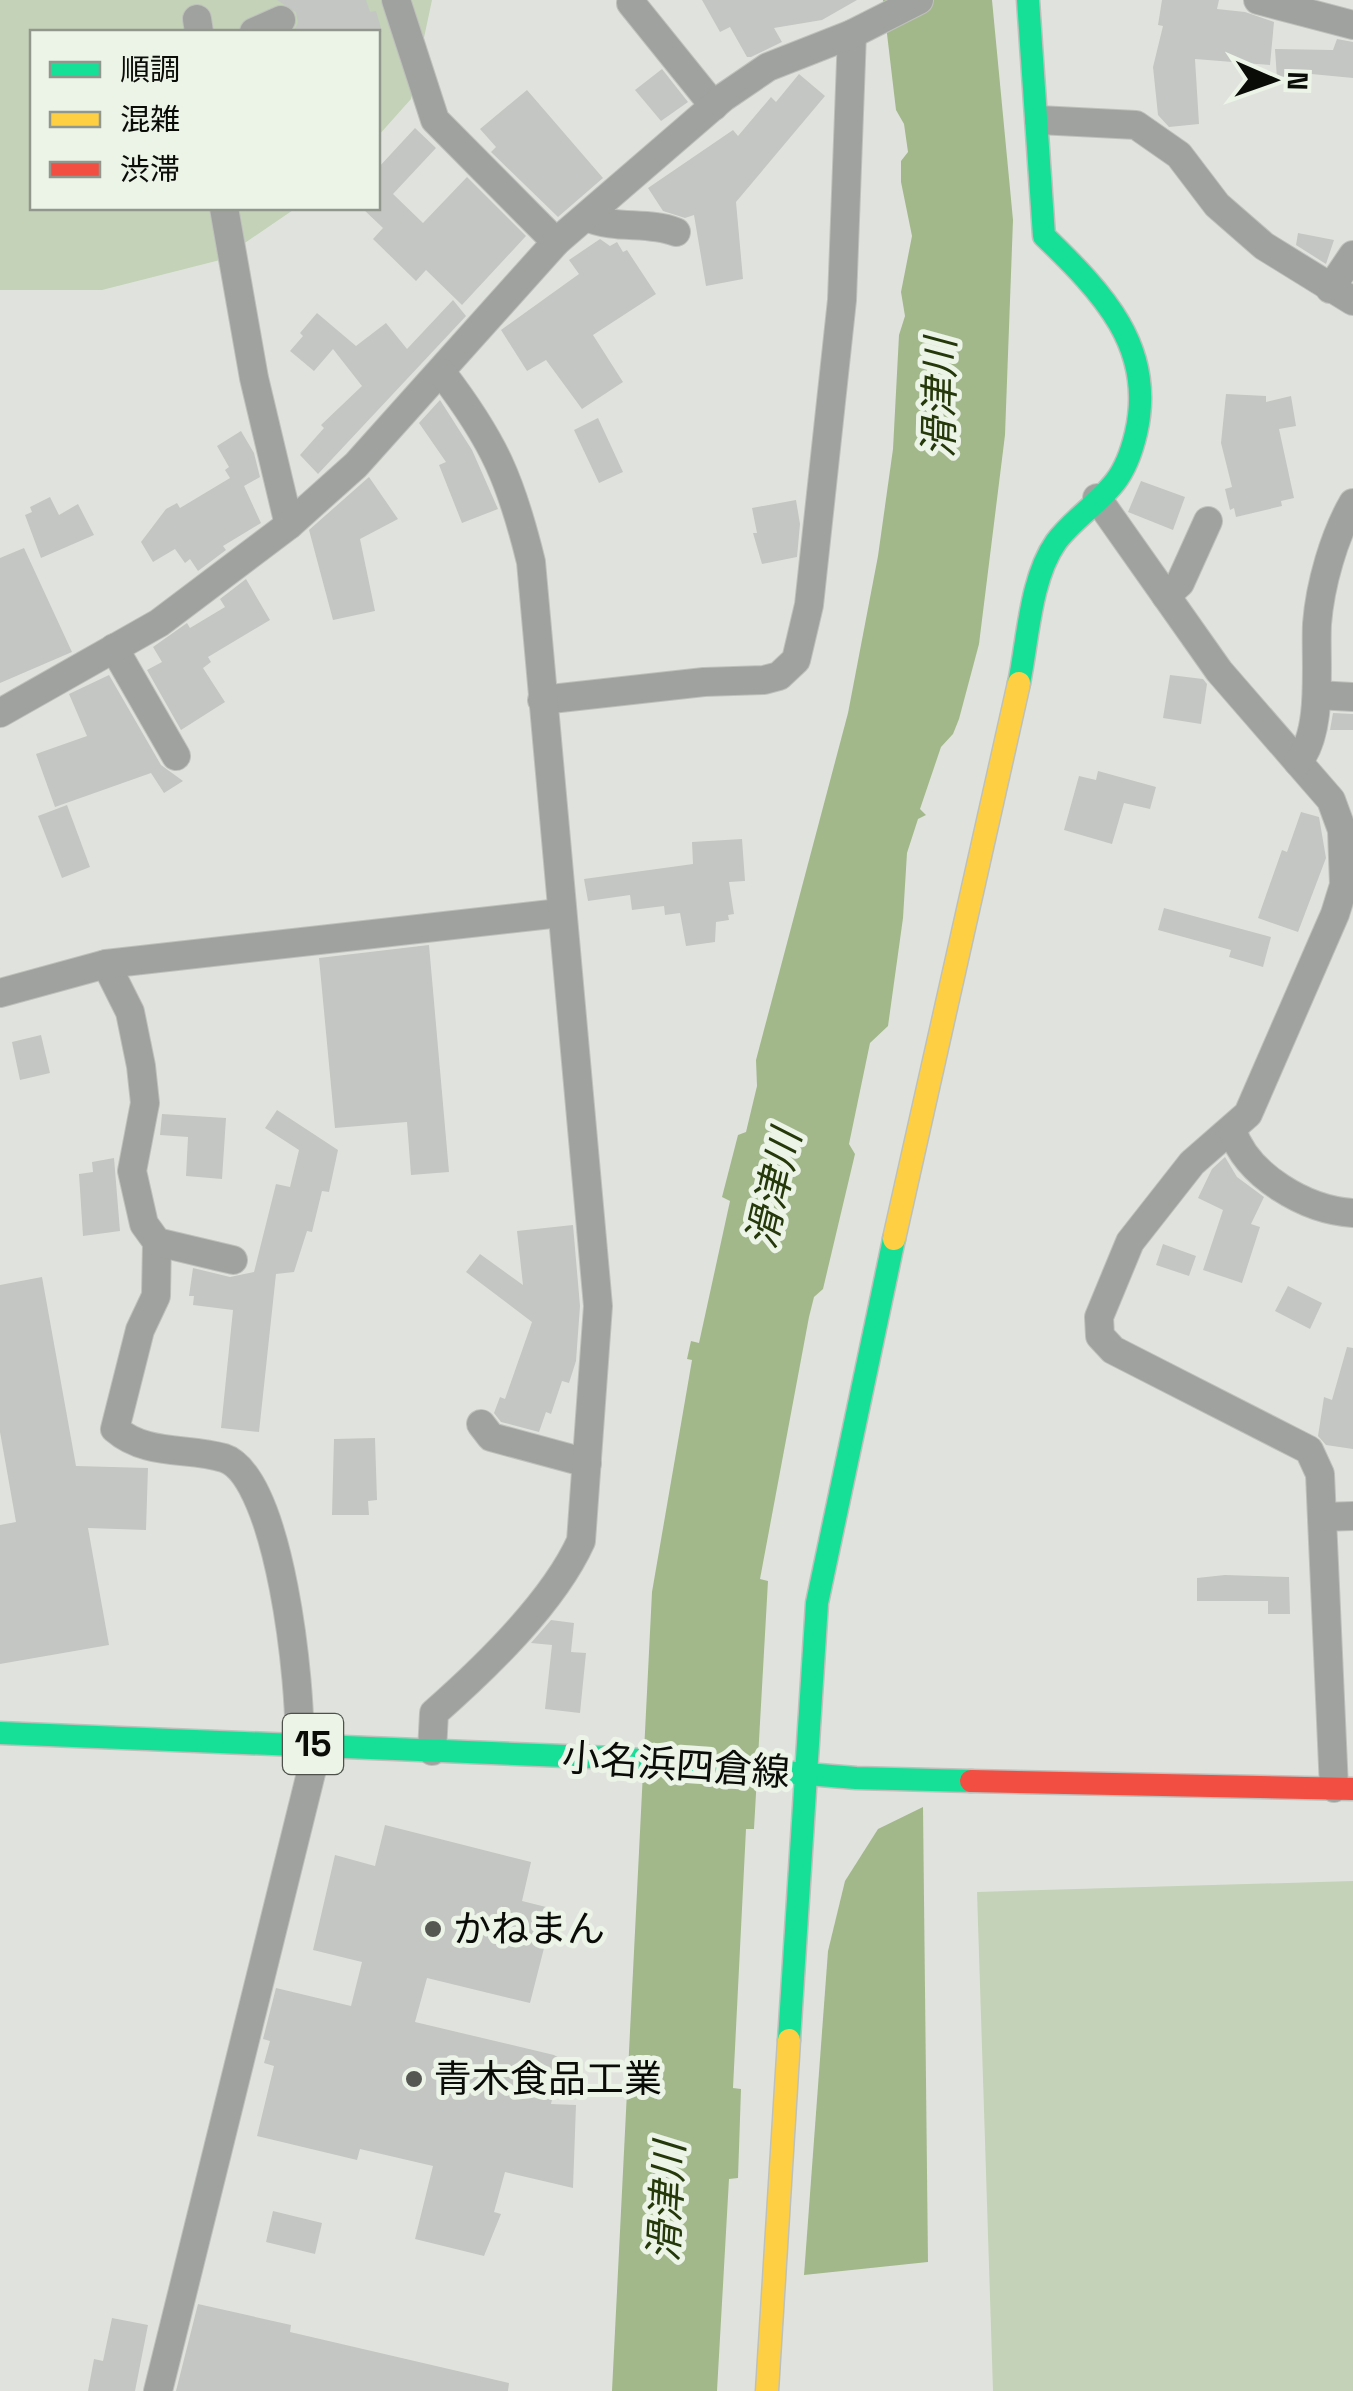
<svg xmlns="http://www.w3.org/2000/svg" width="1353" height="2391" viewBox="0 0 1353 2391" font-family="'Space Grotesk','Noto Sans JP',sans-serif">
<style>
.green{fill:#c4d2b8}
.water{fill:#a2b88b}
.building{fill:#c3c6c2}
.lines{fill:none;stroke-linecap:round;stroke-linejoin:round}
.street-casing{stroke:#bec0bc;stroke-width:30}
.fast-casing{stroke:#bec0bc;stroke-width:25}
.slow-casing{stroke:#bec0bc;stroke-width:25}
.jam-casing{stroke:#bec0bc;stroke-width:25}
.street{stroke:#a0a29f;stroke-width:28}
.fast{stroke:#16e098;stroke-width:22}
.slow{stroke:#ffcf43;stroke-width:22}
.jam{stroke:#f24e42;stroke-width:22}
.poi-dot{fill:#555753;stroke:#ecf3e7;stroke-width:4}
.labels{text-anchor:middle;dominant-baseline:central;stroke-width:10;stroke-linejoin:round;paint-order:stroke}
.shield{fill:#ecf3e7;stroke:#4e514b;stroke-width:2.5}
.shield-label{font-size:35px;font-weight:bold;fill:#0a0c08}
.street-label{font-size:38px;fill:#0a0c08;stroke:#ecf3e7}
.poi-label{font-size:38px;fill:#0a0c08;stroke:#ecf3e7;text-anchor:start}
.water-label{font-size:40px;font-style:italic;fill:#243809;stroke:#ecf3e7}
</style>
<rect width="100%" height="100%" fill="#e0e3dd"/>
<g class="green">
<path d="M0 0H432L411 99 378 136V32H32V208H296L220 260 102 290H0Z"/>
<path d="M1353 1881V2391H993L977 1892Z"/>
</g>
<g class="water">
<path d="M883 0H992L1013 220 1005 435 979 644 959 719 953 734 941 747 920 809 926 815 918 819 907 853 903 918 888 1026 870 1043 849 1144 855 1154 823 1289 814 1297 809 1317 760 1579 768 1581 754 1829H746L733 2088 741 2089 738 2178 729 2179 717 2391H612L652 1592 692 1360 687 1359 691 1341 699 1343 730 1201 722 1197 738 1135 746 1132 757 1086 756 1060 848 713 878 556 893 449 899 335 905 316 901 292 912 236 901 182V161L908 152 904 124 896 110Z"/>
<path d="M923 1807 928 2262 804 2275 828 1951 845 1881 878 1829Z"/>
</g>
<g class="building">
<path d="M277 0H366L370 12 376 11 382 32H293L298 23 296 12Z"/>
<path d="M702 0H857L822 20 774 28 782 42 751 57H747L730 27 720 32Z"/>
<path d="M1162 0H1219L1217 9 1245 12 1274 22 1270 65 1195 59 1199 124 1169 127 1158 115 1153 67 1163 26 1158 25Z"/>
<path d="M1337 39 1353 42V78L1301 73 1277 78 1275 49 1333 50Z"/>
<path d="M662 69 688 102 661 121 635 90Z"/>
<path d="M799 74 825 96 736 202 743 279 706 286 694 215 685 218 663 211 648 188 733 130 738 136 771 97 776 102Z"/>
<path d="M527 90 603 178 558 217 491 152 496 147 480 129Z"/>
<path d="M415 128 436 148 393 194 423 223 467 177 526 236 462 305 426 270 416 281 373 239 383 228 362 208H378V168Z"/>
<path d="M1298 233 1334 240 1326 264 1296 245Z"/>
<path d="M600 239 610 246 617 242 623 252 627 250 656 294 593 335 623 382 582 409 546 360 527 371 501 330 579 274 569 260Z"/>
<path d="M453 300 466 316 318 474 300 455 324 428 321 425 362 386 333 349 314 371 290 351 303 336 300 333 317 313 356 346 386 323 407 349Z"/>
<path d="M1226 394 1266 396V402L1291 396 1296 426 1279 429 1294 498 1281 501 1282 506 1236 517 1234 508 1230 510 1225 489 1232 487 1221 443Z"/>
<path d="M440 400 472 450 498 509 462 523 439 465 446 462 419 423Z"/>
<path d="M598 418 623 472 599 483 574 430Z"/>
<path d="M241 431 254 453 260 477 244 486 261 523 223 546 226 550 198 571 190 559 185 563 175 549 153 562 141 542 166 509 177 503 180 508 230 478 225 470 229 467 217 446Z"/>
<path d="M369 477 398 519 360 539 375 611 333 620 309 530Z"/>
<path d="M1141 481 1185 497 1173 530 1128 512Z"/>
<path d="M50 497 59 515 78 504 94 535 41 558 25 515 32 512 30 507Z"/>
<path d="M796 500 800 524 797 557 762 564 753 533H757L752 508Z"/>
<path d="M24 548 72 652 0 683V558Z"/>
<path d="M246 579 270 620 208 657 211 662 203 668 225 702 181 730 147 670 162 662 153 647 187 623 190 628 225 607 220 599Z"/>
<path d="M109 675 161 765 183 781 164 793 151 773 55 807 36 754 87 736 69 694Z"/>
<path d="M1170 675 1203 679 1207 684 1201 724 1163 718Z"/>
<path d="M1333 713 1353 714V730H1330Z"/>
<path d="M1098 771 1156 787 1150 809 1124 803 1112 844 1064 830 1079 776 1096 780Z"/>
<path d="M67 805 90 867 62 878 38 816Z"/>
<path d="M1301 812 1319 817 1326 858 1298 932 1258 918 1282 850 1287 852Z"/>
<path d="M742 839 745 881 729 882 734 914 728 915 729 920 716 922 715 942 686 946 680 913 665 915 664 906 632 910 630 895 588 901 584 879 693 864 692 842Z"/>
<path d="M1164 908 1271 937 1263 967 1229 957 1231 950 1158 930Z"/>
<path d="M429 945 449 1172 411 1175 407 1122 335 1128 319 958Z"/>
<path d="M41 1035 50 1073 20 1080 12 1042Z"/>
<path d="M277 1110 338 1150 329 1192 322 1191 312 1232 307 1231 294 1272 276 1274 259 1432 221 1428 233 1310 193 1305 194 1296H189L193 1268 230 1277 254 1272 276 1184 290 1187 299 1150 265 1128Z"/>
<path d="M162 1114 226 1118 222 1179 186 1176 188 1137 160 1135Z"/>
<path d="M1225 1157 1237 1177 1264 1197 1251 1224 1260 1227 1242 1283 1203 1270 1223 1210 1198 1198 1212 1169Z"/>
<path d="M114 1158 120 1231 83 1236 79 1174 93 1172 92 1162Z"/>
<path d="M573 1225 580 1306 576 1361 569 1383 562 1381 551 1414 546 1412 539 1432 501 1422 494 1413 500 1397 505 1399 532 1322 466 1272 480 1254 523 1285 517 1231Z"/>
<path d="M1163 1244 1196 1256 1189 1276 1156 1265Z"/>
<path d="M42 1277 76 1466 148 1468 146 1530 88 1528 109 1645 0 1664V1525L16 1522 0 1432V1285Z"/>
<path d="M1288 1286 1322 1303 1310 1329 1275 1311Z"/>
<path d="M1347 1347 1353 1348V1449L1326 1445 1318 1436 1324 1397 1332 1400Z"/>
<path d="M375 1438 377 1500 368 1501 369 1515H332L334 1439Z"/>
<path d="M1225 1575 1289 1577 1290 1614H1268V1601H1197V1578Z"/>
<path d="M551 1620 574 1623 571 1652 586 1653 580 1713 545 1709 552 1645 531 1643Z"/>
<path d="M385 1825 531 1862 522 1901 554 1909 530 2003 427 1978 415 2022 554 2055 561 2059 551 2104 576 2105 573 2188 505 2172 494 2212 501 2214 484 2256 415 2239 433 2166 360 2149 357 2160 257 2136 274 2066 264 2063 270 2041 263 2039 276 1988 351 2006 362 1962 313 1950 335 1855 375 1866Z"/>
<path d="M273 2211 322 2223 315 2254 266 2242Z"/>
<path d="M198 2304 291 2325 290 2332 509 2383 508 2391H176Z"/>
<path d="M112 2318 148 2325 135 2391H88L94 2359 103 2361Z"/>
</g>
<g class="lines">
<defs>
<g id="street">
<path d="M396 0 435 120 556 242"/>
<path d="M1258 0 1353 25"/>
<path d="M631 3 714 106"/>
<path d="M197 19 199 32"/>
<path d="M254 32 281 20"/>
<path d="M1039 120 1136 125 1179 155 1217 205 1264 246 1353 301"/>
<path d="M224 208 254 378 289 525"/>
<path d="M586 217C616 230 647 221 676 232"/>
<path d="M1330 289 1353 255"/>
<path d="M1097 498 1219 671 1331 800 1342 830 1344 885 1335 914 1248 1114 1192 1163 1130 1242 1099 1317 1100 1336 1113 1350 1309 1450 1320 1474 1334 1788"/>
<path d="M1166 596 1180 583 1208 521"/>
<path d="M114 648 176 756"/>
<path d="M1317 695 1353 697"/>
<path d="M542 700 704 682 764 680 779 676 796 660 809 605 842 300 852 34"/>
<path d="M0 713 159 623 289 525 356 465 556 242 724 97 768 67 852 34 919 0"/>
<path d="M1298 762C1324 731 1315 663 1317 624 1320 585 1334 536 1353 503"/>
<path d="M106 964 130 1012 141 1066 145 1103 132 1171 144 1224 157 1242 156 1296 140 1330 115 1429C146 1456 187 1447 224 1458 280 1476 302 1690 299 1744"/>
<path d="M0 993 106 964 560 913"/>
<path d="M1232 1130C1247 1176 1306 1210 1353 1213"/>
<path d="M157 1242 233 1260"/>
<path d="M481 1424 491 1437 587 1463"/>
<path d="M1323 1517 1353 1516"/>
<path d="M432 1751 434 1713C485 1668 553 1603 581 1541L598 1306 531 562C511 480 494 441 442 373"/>
<path d="M158 2391 318 1745"/>
</g>
<g id="fast">
<path d="M1019 683C1028 640 1030 579 1056 542 1072 520 1098 504 1115 482 1126 468 1132 450 1136 433 1156 347 1102 292 1044 236L1028 0"/>
<path d="M0 1733 615 1758 856 1778 971 1781"/>
<path d="M789 2040 817 1603 894 1239"/>
</g>
<g id="slow">
<path d="M894 1239 1019 683"/>
<path d="M767 2391 789 2040"/>
</g>
<path id="jam" d="M971 1781 1353 1789"/>
</defs>
<use href="#street" class="street-casing"/>
<use href="#fast" class="fast-casing"/>
<use href="#slow" class="slow-casing"/>
<use href="#jam" class="jam-casing"/>
<use href="#street" class="street"/>
<use href="#fast" class="fast"/>
<use href="#slow" class="slow"/>
<use href="#jam" class="jam"/>
</g>
<g class="poi-dot">
<circle cx="433" cy="1929" r="10"/>
<circle cx="414" cy="2079" r="10"/>
</g>
<g class="labels">
<rect class="shield" x="283" y="1714" width="60" height="60" rx="8"/>
<g class="shield-label">
<text x="313" y="1744">15</text>
</g>
<g class="street-label">
<text transform="translate(676 1765) rotate(4)">小名浜四倉線</text>
</g>
<g class="poi-label">
<text x="453" y="1929">かねまん</text>
<text x="434" y="2079">青木食品工業</text>
</g>
<g class="water-label">
<text transform="translate(940 398) rotate(-89)">滑津川</text>
<text transform="translate(774 1189) rotate(-77)">滑津川</text>
<text transform="translate(667 2202) rotate(-87)">滑津川</text>
</g>
</g>
<rect x="30" y="30" width="350" height="180" fill="#ecf3e7" stroke="#92978e" stroke-width="2.5"/>
<rect x="50" y="62" width="50" height="15" fill="#16e098" stroke="#92978e" stroke-width="2.5"/>
<text x="120" y="80" font-size="30" fill="#0a0c08">順調</text>
<rect x="50" y="112" width="50" height="15" fill="#ffcf43" stroke="#92978e" stroke-width="2.5"/>
<text x="120" y="130" font-size="30" fill="#0a0c08">混雑</text>
<rect x="50" y="162" width="50" height="15" fill="#f24e42" stroke="#92978e" stroke-width="2.5"/>
<text x="120" y="180" font-size="30" fill="#0a0c08">渋滞</text>
<g transform="translate(1273 80) rotate(92)" stroke="#ecf3e7" stroke-width="8" paint-order="stroke">
<path d="M0-8L18 38L0 25L-18 38Z" fill="#0a0c08"/>
<text y="-15" font-size="28" font-weight="bold" text-anchor="middle" fill="#0a0c08">N</text>
</g>
</svg>
